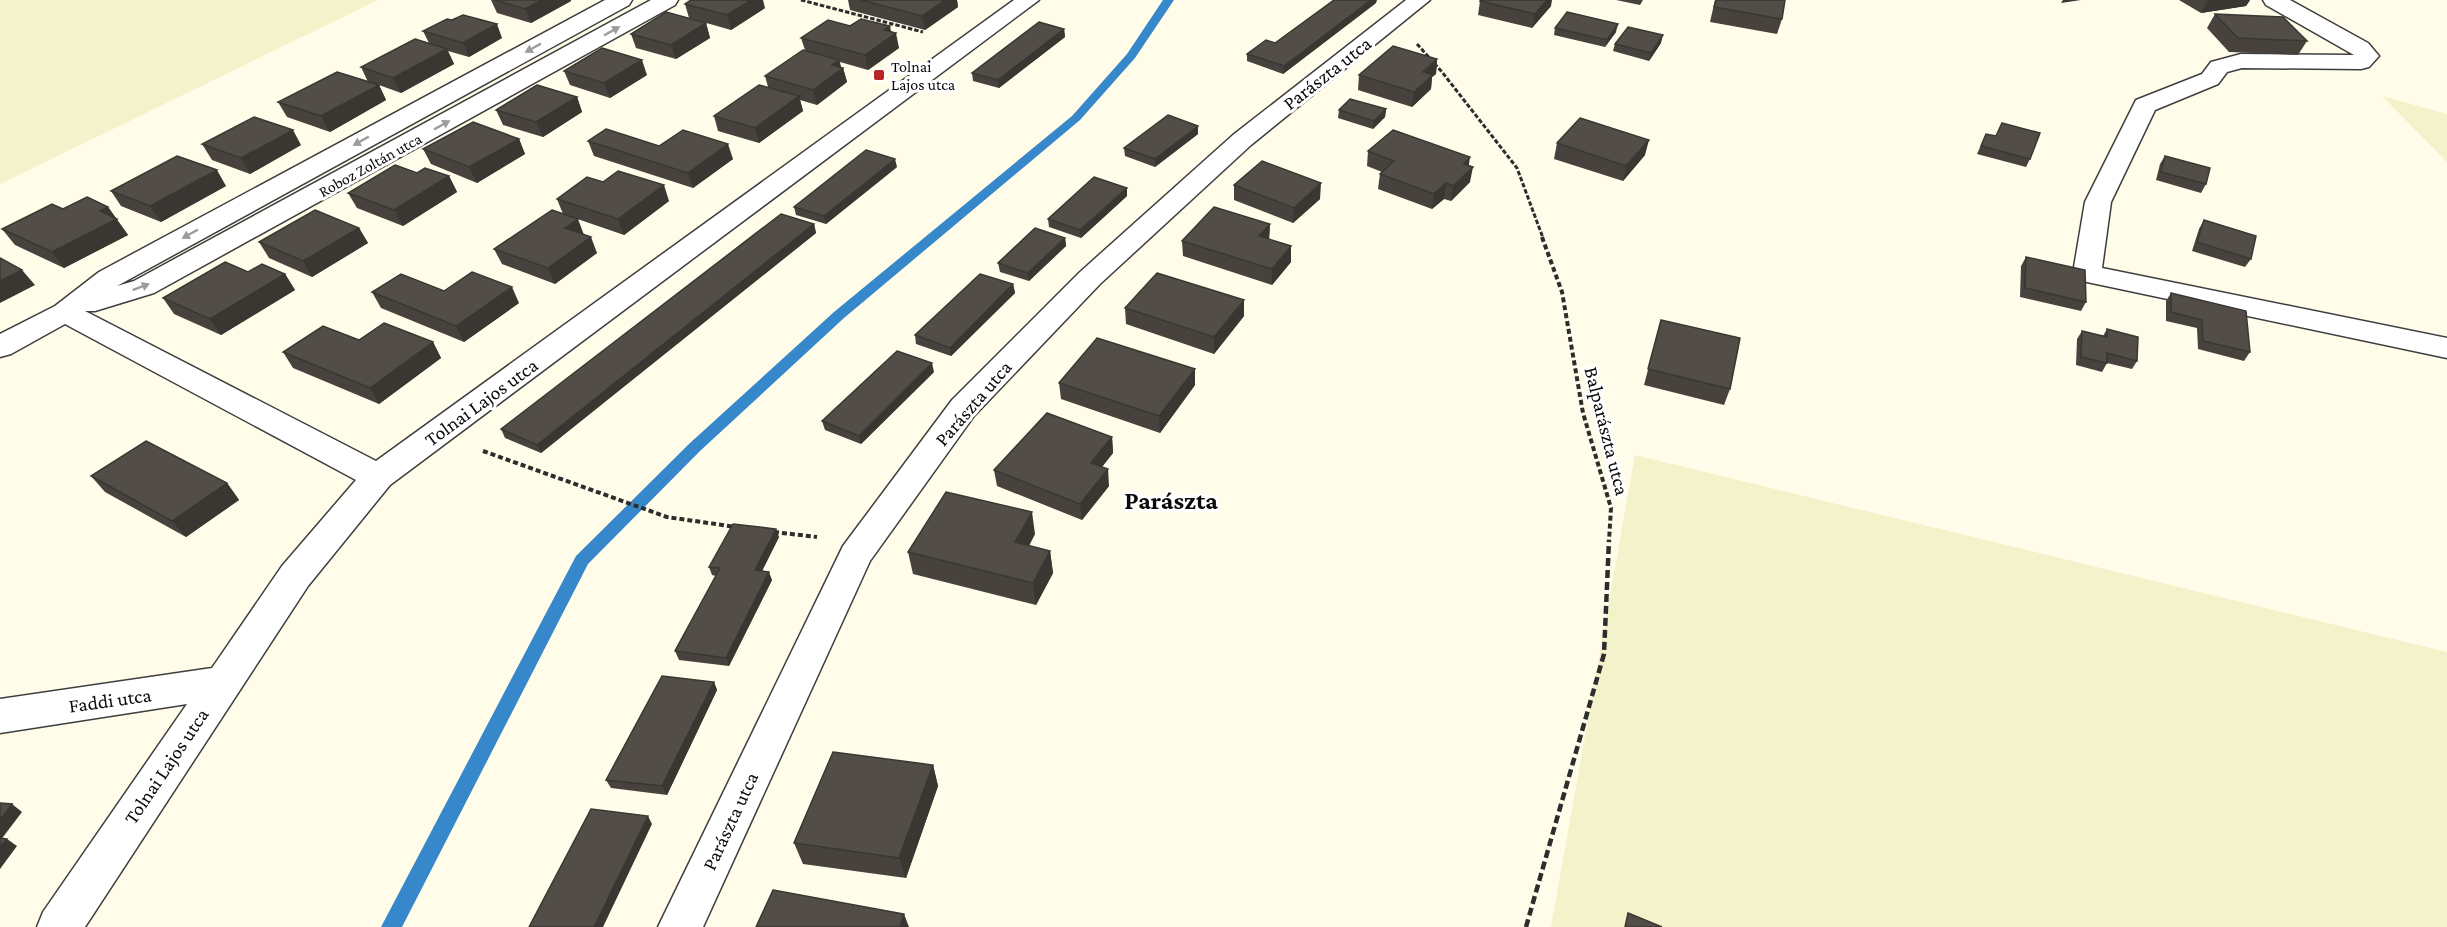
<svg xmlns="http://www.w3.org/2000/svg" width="2447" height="927" viewBox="0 0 2447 927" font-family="'Crimson Pro',serif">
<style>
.farmland{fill:#f3f2ca}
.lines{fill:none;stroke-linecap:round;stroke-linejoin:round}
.stream{fill:#3788cb;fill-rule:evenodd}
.street-casing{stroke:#3e3e3e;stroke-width:3}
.path-far2{stroke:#2d2d2d;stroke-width:3;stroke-dasharray:4.5 2;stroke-linecap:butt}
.path-far1{stroke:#2d2d2d;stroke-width:4;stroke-dasharray:5 3;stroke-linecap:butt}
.path{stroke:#2d2d2d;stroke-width:4.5;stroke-dasharray:8 4;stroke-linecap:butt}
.street{fill:#fff;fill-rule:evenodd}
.wall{fill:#47423d}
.shaded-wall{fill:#3a3632}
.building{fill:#534d47;stroke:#3a3632;stroke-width:1.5}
.oneway{fill:#9d9d9d}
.poi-dot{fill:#b82726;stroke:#fff;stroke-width:2}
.labels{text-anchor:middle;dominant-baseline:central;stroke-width:6;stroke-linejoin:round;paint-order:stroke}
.far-poi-label{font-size:16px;fill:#0b0b0b;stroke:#fff;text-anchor:start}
.far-street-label{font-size:16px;fill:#0b0b0b;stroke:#fff}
.street-label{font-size:20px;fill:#0b0b0b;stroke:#fff}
.district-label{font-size:26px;font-weight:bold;fill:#0b0b0b;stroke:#fff}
</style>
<rect width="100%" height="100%" fill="#fffce9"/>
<g class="farmland">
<path d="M0 0H378L0 184Z"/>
<path d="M2382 96 2447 114V162Z"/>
<path d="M1635 455 2447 652V927H1551Z"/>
</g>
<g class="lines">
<path class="stream" d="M1163 0H1174L1135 58 1080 120 844 318 700 451 588 564 402 927H381L576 556 690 443 834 312 1072 116 1127 54Z"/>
<defs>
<g id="street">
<path d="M605 0H632L629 5 117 286 134 281 651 0H678L675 5 154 293 95 311H85L376 461 1014 0H1039L390 485 308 586 85 927H37L43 912 187 704 0 733V699L212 668 282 566 356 480 65 324 11 354 0 357V334L55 306 99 272Z"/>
<path d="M1406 0H1430L1251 145 1100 284 974 416 870 561 703 927H658L843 546 952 400 1080 272 1233 135Z"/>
<path d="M2263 0H2290L2368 43 2379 56 2369 67 2361 69 2242 68 2227 72 2218 84 2155 110 2111 202 2102 268 2447 338V358L2087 282 2077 279 2073 273 2085 202 2136 100 2202 74 2211 62 2241 54 2354 55 2266 5Z"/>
</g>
</defs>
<use href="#street" class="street-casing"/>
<g class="path-far2">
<path d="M801 0 923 32"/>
<path d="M1417 44 1442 72 1517 168 1543 238"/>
</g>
<g class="path-far1">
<path d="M1542 237 1562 292 1583 413 1611 508 1609 541"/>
<path d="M483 451 667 517 736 527"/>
<path d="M774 532 817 537"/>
</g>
<path class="path" d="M1526 927 1604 654 1609 540"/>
<use href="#street" class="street"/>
</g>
<g class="wall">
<path d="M491 0H571V1L531 23 497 13Z"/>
<path d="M848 0H957L958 7 925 30 850 10Z"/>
<path d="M1616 0H1643L1640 5Z"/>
<path d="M1715 0H1785L1782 19 1777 34 1710 22Z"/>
<path d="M2179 0H2250L2246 6 2201 13Z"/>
<path d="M1480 1 1551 6 1532 28 1478 15Z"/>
<path d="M1376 3 1283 74 1247 61V54Z"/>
<path d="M685 4 765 8 731 30 689 18Z"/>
<path d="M2215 14 2307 41 2298 55 2229 52 2207 28Z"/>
<path d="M706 23 710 38 676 59 636 48 631 34Z"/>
<path d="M850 26 891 32 899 48 868 70 840 62 841 67 843 68 847 82 817 105 800 100 803 111 759 143 718 131 714 116 768 87 765 76 805 50 801 38Z"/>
<path d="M1555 28 1616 32 1605 47 1554 35Z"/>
<path d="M1064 29 1065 37 999 88 973 81 972 73Z"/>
<path d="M423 31 502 38 469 57 448 51 454 64 401 93 379 85 386 100 330 132 287 117 278 102 368 82 361 67 429 43Z"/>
<path d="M1661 43 1649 61 1613 51 1615 44Z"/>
<path d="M1437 59 1436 74 1432 77 1431 89 1412 107 1358 90 1359 75Z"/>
<path d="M564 71 647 75 610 98 570 85Z"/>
<path d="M577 97 582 112 543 137 503 125 496 110Z"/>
<path d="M1386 109 1385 117 1373 129 1338 118 1339 110Z"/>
<path d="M1198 134 1155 167 1125 156 1124 148Z"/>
<path d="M1986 134 2030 159 2026 167 1977 154Z"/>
<path d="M519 139 525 154 477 183 431 164 423 149Z"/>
<path d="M588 141 659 146 733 159 693 188 594 156Z"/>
<path d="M1557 143 1645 155 1623 181 1554 159Z"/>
<path d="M202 144 301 145 250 174 212 160Z"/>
<path d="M1368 151 1469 165 1470 182 1451 201 1444 199 1432 209 1378 189 1380 174 1382 172 1367 166Z"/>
<path d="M2165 156 2206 184 2201 193 2156 180 2160 164Z"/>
<path d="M897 167 826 224 796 215 794 207Z"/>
<path d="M417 173 449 176 457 192 403 226 357 208 348 193Z"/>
<path d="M1234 185 1320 199 1293 223 1234 200Z"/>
<path d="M226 186 161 222 121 206 111 191Z"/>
<path d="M1127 196 1081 238 1049 227 1048 219Z"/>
<path d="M557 199 669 201 624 235 563 214 584 235 597 253 555 284 502 264 494 249 563 214Z"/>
<path d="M108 207 128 235 64 268 15 245 2 229 63 209Z"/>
<path d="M2204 220 2251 259 2245 267 2192 251 2199 229Z"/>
<path d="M814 224 816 233 541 453 505 438 501 429Z"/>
<path d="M1270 224 1269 239 1291 262 1272 285 1183 256 1182 241Z"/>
<path d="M359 228 368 243 312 277 269 258 259 242Z"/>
<path d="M1065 238 1066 246 1029 281 1000 272 998 263Z"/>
<path d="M2026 257 2086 302 2081 311 2020 297 2021 266Z"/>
<path d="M248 272 285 274 295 290 221 335 174 314 163 298Z"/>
<path d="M1013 284 1015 293 951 356 916 344 915 335Z"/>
<path d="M444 291 519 303 464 342 381 308 372 292Z"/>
<path d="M2171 293 2250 352 2244 361 2198 349 2197 328 2166 321V301Z"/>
<path d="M1125 308 1244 316 1214 354 1126 324Z"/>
<path d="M1661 320 1730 389 1724 405 1644 385Z"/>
<path d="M2107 329 2137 361 2132 369 2107 363 2102 372 2076 365 2077 339 2082 331 2103 336Z"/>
<path d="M359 340 433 342 441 358 379 404 293 368 283 352Z"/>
<path d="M934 372 861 444 825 430 822 421Z"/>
<path d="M1059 383 1195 385 1160 433 1061 399Z"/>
<path d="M1112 437 1113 453 1102 467 1109 486 1082 520 997 486 994 470Z"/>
<path d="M91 476 227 483 239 500 186 537 105 492Z"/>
<path d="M1035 534 1029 546 1050 551 1053 573 1036 605 913 574 908 552Z"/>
<path d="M779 537 762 571 772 580 729 666 679 660 675 651 716 576 712 575 709 567Z"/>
<path d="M714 682 717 690 667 795 611 788 606 780Z"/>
<path d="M933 765 938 786 906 878 803 864 794 843Z"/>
</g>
<g class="shaded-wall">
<path d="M542 0H571V1L531 23 525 9Z"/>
<path d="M751 0H763L765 8 731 30 727 15Z"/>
<path d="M945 0H957L958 7 925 30 922 16Z"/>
<path d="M1371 0H1377L1376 3 1283 74 1284 66Z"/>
<path d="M1547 0H1552L1551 6 1532 28 1535 14Z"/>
<path d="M2063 0H2081L2061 3Z"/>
<path d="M2208 0H2250L2246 6 2201 13Z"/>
<path d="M706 23 710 38 676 59 671 45Z"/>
<path d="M497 24 502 38 469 57 463 43Z"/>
<path d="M1618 24 1616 32 1605 47 1607 40Z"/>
<path d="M890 26 892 36 896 33 899 48 868 70 865 55 884 30Z"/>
<path d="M1064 29 1065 37 999 88 998 80Z"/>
<path d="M1663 35 1661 43 1649 61 1651 53Z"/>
<path d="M447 49 454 64 401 93 393 78Z"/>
<path d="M1437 59 1436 74 1432 77 1431 89 1412 107 1414 92 1423 72Z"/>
<path d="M642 60 647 75 610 98 604 83Z"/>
<path d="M839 60 841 69 843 68 847 82 817 105 813 90 832 65Z"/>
<path d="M379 85 386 100 330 132 321 116Z"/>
<path d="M799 96 803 111 759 143 755 128Z"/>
<path d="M577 97 582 112 543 137 536 122Z"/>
<path d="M1386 109 1385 117 1373 129 1374 121Z"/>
<path d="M1198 126V134L1155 167V159Z"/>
<path d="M293 130 301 145 250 174 241 158Z"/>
<path d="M519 139 525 154 477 183 469 167Z"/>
<path d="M1649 140 1645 155 1623 181 1626 166Z"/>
<path d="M728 144 733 159 693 188 688 173Z"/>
<path d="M1470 157 1468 171 1473 167 1470 182 1451 201 1453 186 1464 164Z"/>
<path d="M895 159 897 167 826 224 824 216Z"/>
<path d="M217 170 226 186 161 222 150 206Z"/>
<path d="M449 176 457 192 403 226 394 210Z"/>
<path d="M1321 183 1320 199 1293 223 1294 208Z"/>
<path d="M1446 183 1444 199 1432 209 1434 194Z"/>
<path d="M664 185 669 201 624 235 618 219Z"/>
<path d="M1127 188V196L1081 238 1080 230Z"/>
<path d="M108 207 128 235 64 268 52 252 100 211Z"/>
<path d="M578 219 584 235 565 228Z"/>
<path d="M814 224 816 233 541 453 537 445Z"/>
<path d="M1270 224 1269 240 1259 236Z"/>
<path d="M359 228 368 243 312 277 303 261Z"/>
<path d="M591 237 597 253 555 284 548 268Z"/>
<path d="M1065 238 1066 246 1029 281 1028 273Z"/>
<path d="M1291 246V262L1272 285V269Z"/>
<path d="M22 270 35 285 0 303V281Z"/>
<path d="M285 274 295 290 221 335 210 319Z"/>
<path d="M1013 284 1015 293 951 356 950 348Z"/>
<path d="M512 287 519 303 464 342 456 326Z"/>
<path d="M1244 300V316L1214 354V337Z"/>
<path d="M433 342 441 358 379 404 370 388Z"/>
<path d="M932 363 934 372 861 444 859 436Z"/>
<path d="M1195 369V385L1160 433 1159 416Z"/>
<path d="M1112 437 1113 453 1092 479 1091 463Z"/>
<path d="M1108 469 1109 486 1082 520 1080 504Z"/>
<path d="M227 483 239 500 186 537 172 521Z"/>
<path d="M1032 512 1035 534 1018 564 1015 542Z"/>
<path d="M776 529 779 537 758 579 755 570Z"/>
<path d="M1050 551 1053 573 1036 605 1033 583Z"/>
<path d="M769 572 772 580 729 666 726 658Z"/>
<path d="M714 682 717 690 667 795 662 786Z"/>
<path d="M933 765 938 786 906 878 899 858Z"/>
<path d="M12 804 22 812 0 841V820Z"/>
<path d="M648 816 652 824 603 927H594Z"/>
<path d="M7 839 17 846 0 869V847Z"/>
<path d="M904 914 909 927H900Z"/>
</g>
<g class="building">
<path d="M495 0H542L525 9Z"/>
<path d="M691 0H751L727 15 685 4Z"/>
<path d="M861 0H945L922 16Z"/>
<path d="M1334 0H1371L1284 66 1247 54 1266 40 1275 43Z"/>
<path d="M1481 0H1547L1535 14 1480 1Z"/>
<path d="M1716 0H1785L1782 19 1714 7Z"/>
<path d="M666 12 706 23 671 45 631 34Z"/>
<path d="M1567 12 1618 24 1607 40 1555 28Z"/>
<path d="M2215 14 2283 17 2307 41 2238 38Z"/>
<path d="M463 15 497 24 463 43 423 31 447 19 452 20Z"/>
<path d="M861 19 890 26 884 30 896 33 865 55 801 38 828 20 850 26Z"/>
<path d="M1039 22 1064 29 998 80 972 73Z"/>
<path d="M1628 27 1663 35 1651 53 1615 44Z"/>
<path d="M415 39 447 49 393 78 361 67Z"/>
<path d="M1393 46 1437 59 1423 72 1433 75 1414 92 1359 75Z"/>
<path d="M602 48 642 60 604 83 564 71Z"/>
<path d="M803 50 839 60 832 65 843 68 813 90 765 76Z"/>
<path d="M337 72 379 85 321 116 278 102Z"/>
<path d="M537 85 577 97 536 122 496 110Z"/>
<path d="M759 85 799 96 755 128 714 116Z"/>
<path d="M1350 99 1386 109 1374 121 1339 110Z"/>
<path d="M1168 115 1198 126 1155 159 1124 148Z"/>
<path d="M254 117 293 130 241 158 202 144Z"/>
<path d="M1580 118 1649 140 1626 166 1557 143Z"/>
<path d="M473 122 519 139 469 167 423 149Z"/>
<path d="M2002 123 2040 133 2030 159 1981 146 1986 134 1996 136Z"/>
<path d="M606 129 659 146 683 130 728 144 688 173 588 141Z"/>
<path d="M1393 130 1470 157 1464 164 1473 167 1453 186 1446 183 1434 194 1380 174 1394 161 1368 151Z"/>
<path d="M866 150 895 159 824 216 794 207Z"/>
<path d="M177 156 217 170 150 206 111 191Z"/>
<path d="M2165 156 2210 168 2206 184 2161 172Z"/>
<path d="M1262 161 1321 183 1294 208 1234 185Z"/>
<path d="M395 165 417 173 425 168 449 176 394 210 348 193Z"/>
<path d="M618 171 664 185 618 219 557 199 587 177 603 182Z"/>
<path d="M1094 177 1127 188 1080 230 1048 219Z"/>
<path d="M87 197 108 207 100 211 117 219 52 252 2 229 52 204 63 209Z"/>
<path d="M1214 207 1270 224 1259 236 1291 246 1272 269 1182 241Z"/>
<path d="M315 210 359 228 303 261 259 242Z"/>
<path d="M552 210 578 219 565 228 591 237 548 268 494 249Z"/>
<path d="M781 214 814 224 537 445 501 429Z"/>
<path d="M2204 220 2256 236 2251 259 2197 242Z"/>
<path d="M1035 228 1065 238 1028 273 998 263Z"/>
<path d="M2026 257 2085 270 2086 302 2025 288Z"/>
<path d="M0 258 22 270 0 281Z"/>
<path d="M225 262 248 272 262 264 285 274 210 319 163 298Z"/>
<path d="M472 272 512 287 456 326 372 292 401 274 444 291Z"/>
<path d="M1157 273 1244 300 1214 337 1125 308Z"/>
<path d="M980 274 1013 284 950 348 915 335Z"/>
<path d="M2171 293 2246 311 2250 352 2203 341 2202 320 2171 312Z"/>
<path d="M1661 320 1740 338 1730 389 1648 369Z"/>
<path d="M384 323 433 342 370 388 283 352 323 326 359 340Z"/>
<path d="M2107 329 2138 337 2137 361 2107 353V363L2081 357 2082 331 2107 337Z"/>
<path d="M1097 338 1195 369 1159 416 1059 383Z"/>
<path d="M897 351 932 363 859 436 822 421Z"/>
<path d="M1047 413 1112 437 1091 463 1108 469 1080 504 994 470Z"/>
<path d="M146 441 227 483 172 521 91 476Z"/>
<path d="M946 492 1032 512 1015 542 1050 551 1033 583 908 552Z"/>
<path d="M733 524 776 529 755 570 769 572 726 658 675 651 720 568 709 567Z"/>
<path d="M662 676 714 682 662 786 606 780Z"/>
<path d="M833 752 933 765 899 858 794 843Z"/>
<path d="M0 803 12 804 0 820Z"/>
<path d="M591 809 648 816 594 927H529Z"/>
<path d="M0 838 7 839 0 847Z"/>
<path d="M773 890 904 914 900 927H756Z"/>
<path d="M1628 913 1662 927H1625Z"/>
</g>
<defs><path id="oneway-solid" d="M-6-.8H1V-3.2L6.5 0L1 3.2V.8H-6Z" transform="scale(1.5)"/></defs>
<g class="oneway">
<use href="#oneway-solid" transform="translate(612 31) rotate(-29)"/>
<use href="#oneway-solid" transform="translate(533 48) rotate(151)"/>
<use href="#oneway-solid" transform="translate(442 125) rotate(-29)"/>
<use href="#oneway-solid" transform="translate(361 141) rotate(151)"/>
<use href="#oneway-solid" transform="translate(190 234) rotate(151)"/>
<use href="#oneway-solid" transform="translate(141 287) rotate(-21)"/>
</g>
<rect class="poi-dot" x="873" y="69" width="12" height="12" rx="3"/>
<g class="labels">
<g class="far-poi-label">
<text x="891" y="66">Tolnai<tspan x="891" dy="18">Lajos utca</tspan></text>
</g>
<g class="far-street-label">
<text transform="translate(370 165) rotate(-29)">Roboz Zoltán utca</text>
</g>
<g class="street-label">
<text transform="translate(1327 73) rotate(-38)">Parászta utca</text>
<text transform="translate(481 402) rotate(-36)">Tolnai Lajos utca</text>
<text transform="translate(973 403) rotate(-49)">Parászta utca</text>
<text transform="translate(1607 431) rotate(76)">Balparászta utca</text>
<text transform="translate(110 700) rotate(-8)">Faddi utca</text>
<text transform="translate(166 766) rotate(-56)">Tolnai Lajos utca</text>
<text transform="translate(730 821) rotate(-65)">Parászta utca</text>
</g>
<g class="district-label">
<text x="1171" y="500">Parászta</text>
</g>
</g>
</svg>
